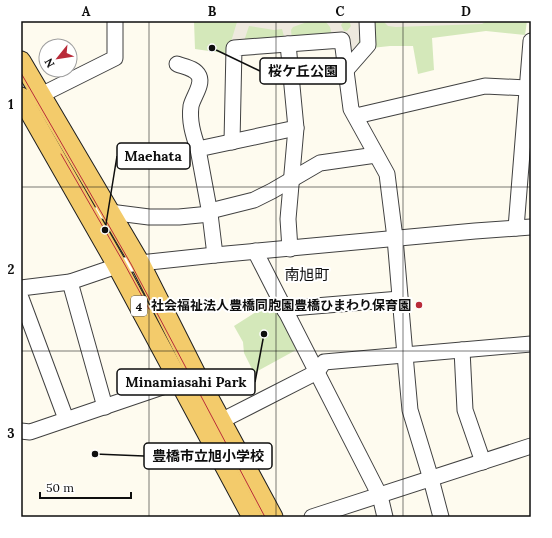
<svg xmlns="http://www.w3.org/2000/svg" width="552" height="538" viewBox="0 0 552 538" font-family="Lora,'Noto Sans JP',serif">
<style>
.green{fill:#d4e8ba}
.plaza{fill:#eee9de}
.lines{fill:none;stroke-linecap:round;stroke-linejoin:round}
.minor-casing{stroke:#414141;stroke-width:17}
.major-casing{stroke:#1f1f1f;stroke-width:21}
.minor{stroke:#fff;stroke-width:15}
.major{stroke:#f3cb6b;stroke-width:19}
.tram{stroke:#b92b39;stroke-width:1}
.grid{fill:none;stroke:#0e0e0e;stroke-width:1;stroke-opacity:0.55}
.poi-dot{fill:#b92b39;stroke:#fff;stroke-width:1.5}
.labels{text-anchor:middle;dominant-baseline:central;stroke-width:4;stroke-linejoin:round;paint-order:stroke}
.shield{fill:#fff;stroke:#565656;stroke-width:1}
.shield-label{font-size:12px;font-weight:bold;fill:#0e0e0e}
.poi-label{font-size:13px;font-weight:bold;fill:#0e0e0e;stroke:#fff;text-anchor:end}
.quarter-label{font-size:15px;fill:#0e0e0e;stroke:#fff}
.leader{fill:none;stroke:#0e0e0e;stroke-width:1.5}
.callout-dot{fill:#0e0e0e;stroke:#fff;stroke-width:1.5}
.callout{fill:#fff;stroke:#0e0e0e;stroke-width:1.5}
.callout-label{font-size:14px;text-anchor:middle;font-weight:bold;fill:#0e0e0e}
.neatline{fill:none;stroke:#0e0e0e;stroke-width:1.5}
.grid-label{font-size:13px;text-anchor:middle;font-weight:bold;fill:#0e0e0e}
</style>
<rect width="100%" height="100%" fill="#fefbef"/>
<g class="green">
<path d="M194 21H527L525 35 486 31 432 38 434 70 418 74 413 46H390L353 50 345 36 230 54 195 49Z"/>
<path d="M272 302 282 320 296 350 254 373 244 353 243 342 234 326Z"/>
</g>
<g class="plaza">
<path d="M236 21H263L274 22 310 21 293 27 291 30 292 40H285L282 29 274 30 249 26 243 44 230 45 237 22Z"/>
<path d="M325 21H344L341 25 344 31H347L351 26 350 23 348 21H362L363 37 360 38 355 50H353L346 36 332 35 330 27Z"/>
<path d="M383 21H487L482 24 396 27 388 26Z"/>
</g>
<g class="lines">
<defs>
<g id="minor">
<path d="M288 44 296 128 288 219 290 249"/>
<path d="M177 64C185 67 195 68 199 76 203 85 193 97 191 106 189 121 193 134 198 149"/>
<path d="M347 69 368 45 367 21"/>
<path d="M30 97 41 95 115 58V21"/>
<path d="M356 116 485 86 527 88"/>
<path d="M232 142 234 48 342 40 351 109 387 174 395 238 405 355 410 410 431 479 441 517"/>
<path d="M102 211 149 217H179L210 214"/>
<path d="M210 211 254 200 272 191 320 163 376 155"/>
<path d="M516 228 531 41"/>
<path d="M255 251 380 496 385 517"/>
<path d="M215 255 210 214 198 149 296 128"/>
<path d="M70 282 105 407"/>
<path d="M21 288 70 282 117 266 140 263 215 255 475 231 531 227"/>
<path d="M21 298 66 419"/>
<path d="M285 311 291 308 400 299"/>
<path d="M462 350 465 410 483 462"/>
<path d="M213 425 317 372 324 362 531 344"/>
<path d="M21 431 30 432 189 378"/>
<path d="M312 517 531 446"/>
</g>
<g id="major">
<path d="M21 61 140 263 197 376 273 517"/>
<path d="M21 97 114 260 252 517"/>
</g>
</defs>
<use href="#minor" class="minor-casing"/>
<use href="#major" class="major-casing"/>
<use href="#minor" class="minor"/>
<use href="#major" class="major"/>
<g class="tram">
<path d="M21 73 131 264 265 517"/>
<path d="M61 154 125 265 149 309"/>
</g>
</g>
<path class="grid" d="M149 21V517M276 21V517M403 21V517M21 187H531M21 351H531"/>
<circle class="poi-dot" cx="419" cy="305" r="4"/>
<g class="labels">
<rect class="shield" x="131" y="296" width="16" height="20" rx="3"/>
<g class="shield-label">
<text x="139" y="306">4</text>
</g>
<g class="poi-label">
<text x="411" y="305">社会福祉法人豊橋同胞園豊橋ひまわり保育園</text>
</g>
<g class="quarter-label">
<text x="307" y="274">南旭町</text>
</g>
</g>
<path class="leader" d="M212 48L260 71M105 230L117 156M264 334L255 382M95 454L144 456"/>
<g class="callout-dot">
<circle cx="212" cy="48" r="4"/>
<circle cx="105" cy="230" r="4"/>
<circle cx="264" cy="334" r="4"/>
<circle cx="95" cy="454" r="4"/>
</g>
<g class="callout">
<rect x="260" y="58" width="86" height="26" rx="4"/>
<rect x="117" y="143" width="73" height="26" rx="4"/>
<rect x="117" y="369" width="138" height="26" rx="4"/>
<rect x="144" y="443" width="128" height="26" rx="4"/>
</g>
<g class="callout-label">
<text x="303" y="76">桜ケ丘公園</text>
<text x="153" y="161">Maehata</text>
<text x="186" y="387">Minamiasahi Park</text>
<text x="208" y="461">豊橋市立旭小学校</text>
</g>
<rect width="552" height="538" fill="none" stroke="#ffffff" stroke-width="44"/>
<g transform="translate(58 58) rotate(240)"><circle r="19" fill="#ffffff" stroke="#9f9f9f"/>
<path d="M0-3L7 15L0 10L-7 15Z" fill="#b92b39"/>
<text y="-6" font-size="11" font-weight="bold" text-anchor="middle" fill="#0e0e0e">N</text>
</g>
<path d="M40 492v6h91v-6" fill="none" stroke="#0e0e0e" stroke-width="2"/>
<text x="46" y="492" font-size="12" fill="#0e0e0e" stroke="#ffffff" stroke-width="3" paint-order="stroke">50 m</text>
<rect x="22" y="22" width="508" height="494" class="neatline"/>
<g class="grid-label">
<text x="86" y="16">A</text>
<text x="212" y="16">B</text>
<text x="340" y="16">C</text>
<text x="466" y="16">D</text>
<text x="11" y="109">1</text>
<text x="11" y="274">2</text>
<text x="11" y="438">3</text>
</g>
</svg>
